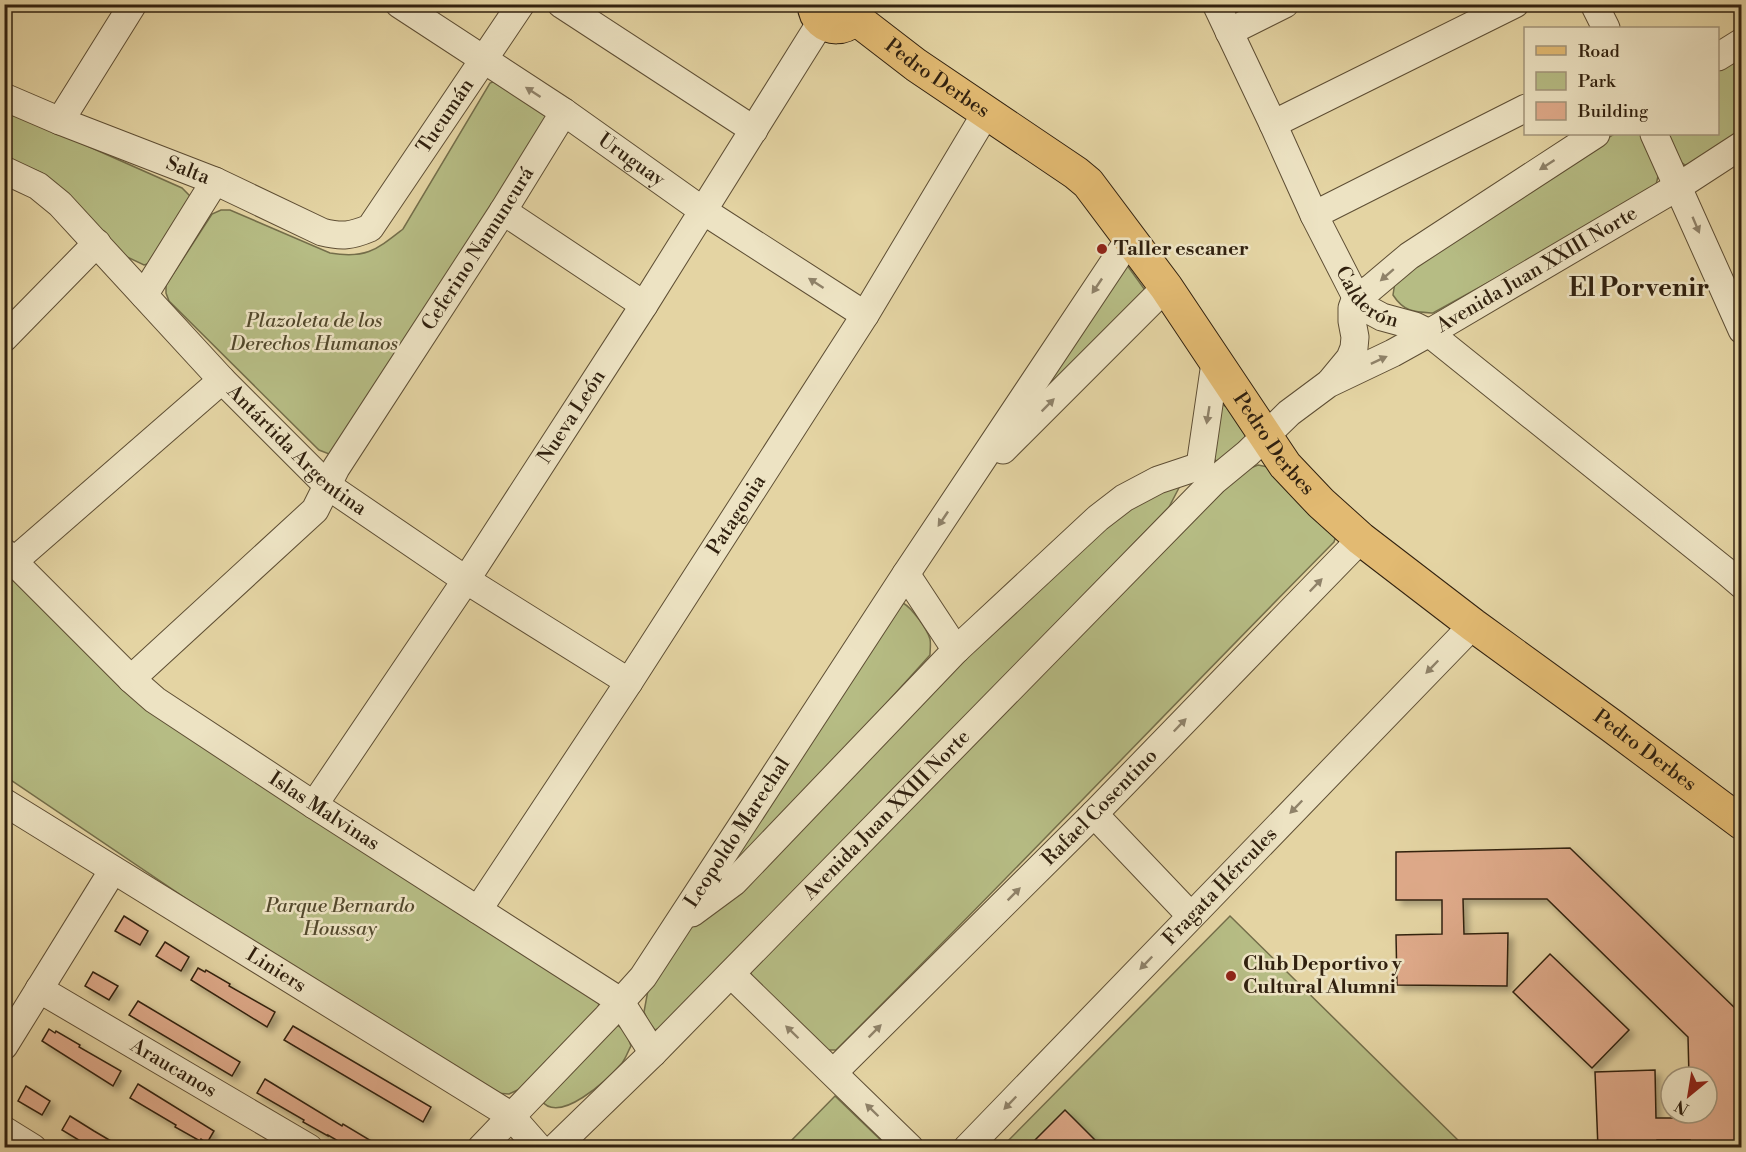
<svg xmlns="http://www.w3.org/2000/svg" width="1746" height="1152" viewBox="0 0 1746 1152" font-family="'Libre Bodoni',serif">
<style>
.green{fill:#b6bc84;stroke:#746e4a;stroke-width:1.5}
.building{fill:#dfaa8a;stroke:#31210f;stroke-width:1.5;filter:url(#shadow)}
.lines{fill:none;stroke-linecap:round;stroke-linejoin:round}
.minor-casing{stroke:#5e4e34;stroke-width:29}
.major-casing{stroke:#31210f;stroke-width:35}
.minor{stroke:#ede3c3;stroke-width:27}
.major{stroke:#e2ba72;stroke-width:33}
.oneway{fill:#8f8269}
.poi-dot{fill:#8f2418;stroke:#ede3c3;stroke-width:2}
.labels{text-anchor:middle;dominant-baseline:central;stroke-width:5;stroke-linejoin:round;paint-order:stroke}
.street-label{font-size:20px;fill:#31210f;stroke:#ede3c3}
.poi-label{font-size:20px;font-weight:bold;fill:#31210f;stroke:#ede3c3;text-anchor:start}
.park-label{font-size:20px;font-style:italic;fill:#52482c;stroke:#ede3c3}
.district-label{font-size:26px;font-weight:bold;fill:#31210f;stroke:#ede3c3}
</style>
<defs>
<filter id="shadow"><feDropShadow dx="5" dy="5" stdDeviation="3" flood-color="#0004"/></filter>
</defs>
<rect width="100%" height="100%" fill="#e4d4a3"/>
<filter id="stains"><feTurbulence type="fractalNoise" baseFrequency=".00333" numOctaves="4"/><feColorMatrix values="0 0 0 0 .2 0 0 0 0 .09 0 0 0 0 .02 0 0 0 .5 -.17"/></filter>
<radialGradient id="worn" r=".72"><stop offset=".6" stop-color="#630" stop-opacity="0"/><stop offset="1" stop-color="#630" stop-opacity=".3"/></radialGradient>
<g class="green">
<path d="M1741 50V131L1693 163 1685 165 1677 159 1663 134H1718V66Z"/>
<path d="M498 80 546 112V123L337 448 329 454 319 450 169 301 166 293V285L212 214 221 210H230L330 253C366 259 376 250 403 229L490 83Z"/>
<path d="M4 109 182 188 190 196V208L161 260 144 265 127 257 42 173 5 157Z"/>
<path d="M1614 134H1640L1659 172 1656 185 1650 193 1433 313C1414 312 1404 312 1393 295L1395 282 1407 268Z"/>
<path d="M1124 261 1145 290 1040 395Z"/>
<path d="M1223 405 1227 407 1246 435 1244 439 1219 460 1216 461 1213 457 1220 407Z"/>
<path d="M1258 465 1268 467 1336 536 1334 542C1167 711 1004 883 836 1050H827L757 983 751 974V968L1231 483 1248 469Z"/>
<path d="M1182 482 1169 507 859 827 795 889 672 1021 663 1027 655 1030 648 1021 644 1012 648 990 686 929 924 691 1110 518Z"/>
<path d="M4 566 143 707 591 993 599 1003 597 1014 522 1088 509 1094 495 1093 305 979 5 776Z"/>
<path d="M903 603C912 608 927 629 930 639 931 644 930 650 930 655L732 874 724 867Z"/>
<path d="M1230 916 1465 1147 1001 1148Z"/>
<path d="M615 1023 626 1032 631 1046C628 1051 626 1058 622 1063 608 1079 559 1126 541 1100Z"/>
<path d="M835 1096 888 1147H785Z"/>
</g>
<g class="building">
<path d="M1570 848 1739 1012 1740 1148H1690V1140H1657V1148H1598L1595 1072 1655 1070 1656 1118H1690V1113H1707V1077H1689L1688 1037 1547 899H1463L1464 934 1508 933 1507 986 1397 985 1396 935 1442 934V900H1396V852Z"/>
<path d="M124 916 148 931 140 945 115 931Z"/>
<path d="M165 942 189 957 181 971 156 956Z"/>
<path d="M1550 954 1629 1030 1592 1068 1513 992Z"/>
<path d="M198 968 205 972 206 970 230 984 229 986 275 1012 267 1027 191 980Z"/>
<path d="M93 972 118 986 109 1000 85 986Z"/>
<path d="M138 1001 240 1062 232 1076 129 1015Z"/>
<path d="M293 1026 431 1107 423 1122 284 1040Z"/>
<path d="M49 1029 55 1033 56 1031 80 1045 79 1047 121 1071 113 1086 42 1041Z"/>
<path d="M265 1079 342 1126 343 1124 383 1148H350L328 1135V1136L303 1122 304 1120 257 1093Z"/>
<path d="M138 1084 214 1131 207 1143 201 1139 200 1141 175 1127 176 1125 130 1098Z"/>
<path d="M26 1086 50 1101 42 1115 18 1101Z"/>
<path d="M1065 1110 1103 1148H1027Z"/>
<path d="M70 1116 94 1131 123 1148H92L62 1130Z"/>
</g>
<g class="lines">
<defs>
<g id="minor">
<path id="s1" d="M399 4 564 112 702 210 865 315"/>
<path d="M561 4 754 130"/>
<path id="s2" d="M1216 4 1273 124 1314 215 1356 297 1369 310 1382 317 1415 326 1429 333 1728 573 1742 585"/>
<path d="M1594 4 1606 28"/>
<path d="M1229 32 1285 4"/>
<path d="M1718 57 1742 42"/>
<path id="s3" d="M4 97 60 121 215 181 322 232C342 237 351 236 370 228L521 4"/>
<path d="M60 121 133 4"/>
<path d="M1273 124 1515 4"/>
<path d="M1654 134 1742 330"/>
<path id="s4" d="M4 170 38 186 60 204 222 380 328 486 466 580 629 682"/>
<path d="M503 211 644 305"/>
<path d="M1314 215 1526 108"/>
<path d="M144 295 215 181"/>
<path d="M4 338 97 243"/>
<path d="M1331 381 1350 358 1354 348 1355 337 1352 321V308L1356 297 1371 288 1409 256 1596 134"/>
<path d="M1003 450 1166 287"/>
<path d="M1200 466 1215 363"/>
<path id="s5" d="M4 552 131 679 155 700 314 805 620 1001 653 1053"/>
<path d="M14 561 222 380"/>
<path d="M906 574 956 650"/>
<path id="s6" d="M131 679 315 510 336 468 503 211 564 112"/>
<path id="s7" d="M4 802 510 1115 539 1148"/>
<path id="s8" d="M314 805 466 580 644 305 821 22"/>
<path d="M1094 814 1191 916"/>
<path id="s9" d="M478 910 629 682 865 315 986 113"/>
<path d="M692 913 734 882 956 650 1098 518 1124 498 1158 480 1200 466"/>
<path d="M731 974 910 1148"/>
<path id="s10" d="M39 989 309 1148"/>
<path d="M4 1046 113 870"/>
<path id="s11" d="M834 1072 1094 814 1361 539"/>
<path d="M4 1130 33 1148"/>
<path id="s12" d="M481 1148 607 1017 643 977 906 574 1130 238"/>
<path id="s13" d="M555 1148 653 1053 1214 481 1248 453 1289 413 1328 384 1393 353 1429 333 1679 186 1742 145"/>
<path id="s14" d="M967 1148 1473 625"/>
</g>
<g id="major">
<path d="M814 4C816 35 858 34 858 4"/>
<path id="s15" d="M855 18 916 65 1076 173 1088 183 1166 287 1285 465 1321 503 1361 539 1473 625 1612 726 1742 823"/>
</g>
</defs>
<use href="#minor" class="minor-casing"/>
<use href="#major" class="major-casing"/>
<use href="#minor" class="minor"/>
<use href="#major" class="major"/>
</g>
<defs><path id="oneway-solid" d="M-6-.8H1V-3.2L6.5 0L1 3.2V.8H-6Z" transform="scale(1.5)"/></defs>
<g class="oneway">
<use href="#oneway-solid" transform="translate(533 92) rotate(-147)"/>
<use href="#oneway-solid" transform="translate(1547 165) rotate(147)"/>
<use href="#oneway-solid" transform="translate(1696 225) rotate(67)"/>
<use href="#oneway-solid" transform="translate(1387 275) rotate(139)"/>
<use href="#oneway-solid" transform="translate(816 283) rotate(-147)"/>
<use href="#oneway-solid" transform="translate(1097 286) rotate(124)"/>
<use href="#oneway-solid" transform="translate(1379 360) rotate(-25)"/>
<use href="#oneway-solid" transform="translate(1048 405) rotate(-45)"/>
<use href="#oneway-solid" transform="translate(1208 415) rotate(99)"/>
<use href="#oneway-solid" transform="translate(943 519) rotate(124)"/>
<use href="#oneway-solid" transform="translate(1316 585) rotate(-46)"/>
<use href="#oneway-solid" transform="translate(1432 667) rotate(134)"/>
<use href="#oneway-solid" transform="translate(1180 725) rotate(-46)"/>
<use href="#oneway-solid" transform="translate(1296 807) rotate(134)"/>
<use href="#oneway-solid" transform="translate(1014 894) rotate(-45)"/>
<use href="#oneway-solid" transform="translate(1146 963) rotate(134)"/>
<use href="#oneway-solid" transform="translate(875 1031) rotate(-45)"/>
<use href="#oneway-solid" transform="translate(792 1032) rotate(-136)"/>
<use href="#oneway-solid" transform="translate(1010 1103) rotate(134)"/>
<use href="#oneway-solid" transform="translate(872 1110) rotate(-136)"/>
</g>
<g class="poi-dot">
<circle cx="1102" cy="249" r="6"/>
<circle cx="1231" cy="976" r="6"/>
</g>
<g class="labels">
<g class="street-label">
<text stroke="none"><textPath href="#s15" startOffset="102">Pedro Derbes</textPath></text>
<text stroke="none"><textPath href="#s3" startOffset="530">Tucumán</textPath></text>
<text stroke="none"><textPath href="#s1" startOffset="280">Uruguay</textPath></text>
<text stroke="none"><textPath href="#s3" startOffset="198">Salta</textPath></text>
<text stroke="none"><textPath href="#s6" startOffset="558">Ceferino Namuncurá</textPath></text>
<text stroke="none"><textPath href="#s13" startOffset="1326">Avenida Juan XXIII Norte</textPath></text>
<text stroke="none"><textPath href="#s2" startOffset="333">Calderón</textPath></text>
<text stroke="none"><textPath href="#s8" startOffset="466">Nueva León</textPath></text>
<text stroke="none"><textPath href="#s15" startOffset="606">Pedro Derbes</textPath></text>
<text stroke="none"><textPath href="#s4" startOffset="408">Antártida Argentina</textPath></text>
<text stroke="none"><textPath href="#s9" startOffset="472">Patagonia</textPath></text>
<text stroke="none"><textPath href="#s15" startOffset="1090">Pedro Derbes</textPath></text>
<text stroke="none"><textPath href="#s11" startOffset="375">Rafael Cosentino</textPath></text>
<text stroke="none"><textPath href="#s5" startOffset="414">Islas Malvinas</textPath></text>
<text stroke="none"><textPath href="#s13" startOffset="470">Avenida Juan XXIII Norte</textPath></text>
<text stroke="none"><textPath href="#s12" startOffset="408">Leopoldo Marechal</textPath></text>
<text stroke="none"><textPath href="#s14" startOffset="364">Fragata Hércules</textPath></text>
<text stroke="none"><textPath href="#s7" startOffset="320">Liniers</textPath></text>
<text stroke="none"><textPath href="#s10" startOffset="156">Araucanos</textPath></text>
</g>
<g class="poi-label">
<text x="1114" y="249">Taller escaner</text>
<text x="1243" y="964">Club Deportivo y<tspan x="1243" dy="23">Cultural Alumni</tspan></text>
</g>
<g class="park-label">
<text x="314" y="321">Plazoleta de los<tspan x="314" dy="23">Derechos Humanos</tspan></text>
<text x="340" y="906">Parque Bernardo<tspan x="340" dy="23">Houssay</tspan></text>
</g>
<g class="district-label">
<text x="1639" y="288">El Porvenir</text>
</g>
</g>
<rect width="1746" height="1152" fill="none" stroke="#e4d4a3" stroke-width="24"/>
<rect x="6" y="6" width="1734" height="1140" fill="none" stroke="#31210f" stroke-width="3"/>
<rect x="12" y="12" width="1722" height="1128" fill="none" stroke="#31210f" stroke-width="1.5"/>
<rect x="1524" y="27" width="195" height="108" fill="#ede3c3" stroke="#a2957b" stroke-width="1.5"/>
<rect x="1536" y="46" width="30" height="9" fill="#e2ba72" stroke="#a2957b" stroke-width="1.5"/>
<text x="1578" y="57" font-size="18" fill="#31210f">Road</text>
<rect x="1536" y="72" width="30" height="18" fill="#b6bc84" stroke="#a2957b" stroke-width="1.5"/>
<text x="1578" y="87" font-size="18" fill="#31210f">Park</text>
<rect x="1536" y="102" width="30" height="18" fill="#dfaa8a" stroke="#a2957b" stroke-width="1.5"/>
<text x="1578" y="117" font-size="18" fill="#31210f">Building</text>
<g transform="translate(1689 1095) rotate(210)"><circle r="28" fill="#ede3c3" stroke="#a2957b" stroke-width="1.5"/>
<path d="M0-4.5L10 22L0 15L-10 22Z" fill="#8f2418"/>
<text y="-9" font-size="16" font-weight="bold" text-anchor="middle" fill="#31210f">N</text>
</g>
<rect width="100%" height="100%" filter="url(#stains)"/>
<rect width="100%" height="100%" fill="url(#worn)"/>
</svg>
